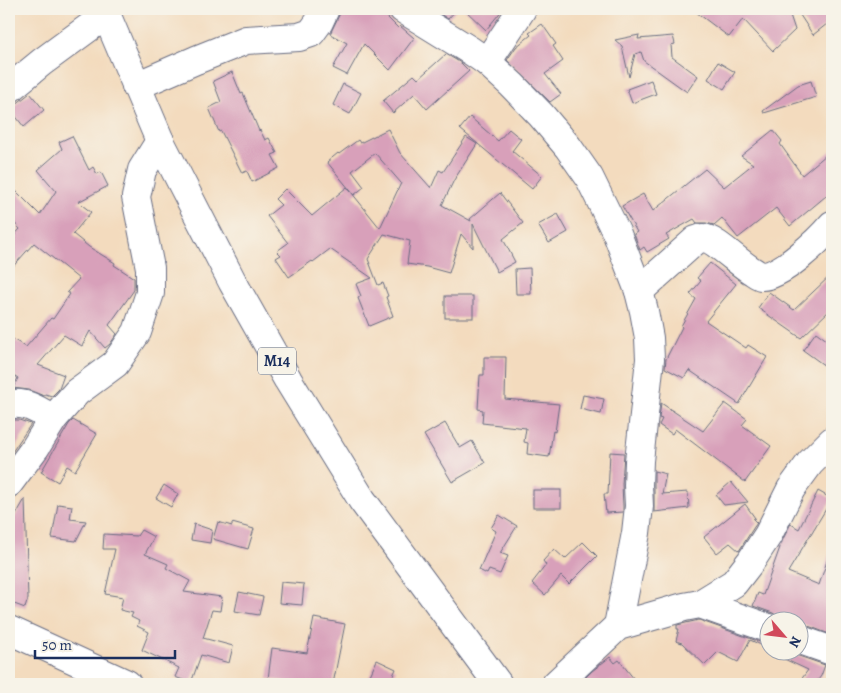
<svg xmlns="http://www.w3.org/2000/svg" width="841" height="693" viewBox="0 0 841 693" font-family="Alegreya,serif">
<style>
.building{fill:#d8a0ba}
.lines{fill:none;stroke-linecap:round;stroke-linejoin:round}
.minor-casing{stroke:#676b80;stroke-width:30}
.highway-casing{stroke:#676b80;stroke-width:30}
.minor{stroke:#fff;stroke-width:28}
.highway{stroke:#fff;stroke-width:28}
.labels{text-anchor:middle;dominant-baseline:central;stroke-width:4;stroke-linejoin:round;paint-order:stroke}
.shield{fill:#f7f3e8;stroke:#5d6a87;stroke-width:1}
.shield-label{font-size:16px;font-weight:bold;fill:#1b2f5e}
</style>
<rect width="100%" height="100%" fill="#f7f3e8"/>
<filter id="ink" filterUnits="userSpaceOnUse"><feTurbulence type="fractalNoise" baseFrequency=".02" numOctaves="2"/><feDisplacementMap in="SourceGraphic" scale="10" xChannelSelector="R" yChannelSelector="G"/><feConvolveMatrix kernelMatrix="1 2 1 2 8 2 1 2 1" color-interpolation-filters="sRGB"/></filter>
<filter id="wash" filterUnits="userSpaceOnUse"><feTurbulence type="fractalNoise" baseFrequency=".0096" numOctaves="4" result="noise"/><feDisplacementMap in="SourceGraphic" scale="20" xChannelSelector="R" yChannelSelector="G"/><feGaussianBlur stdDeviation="1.12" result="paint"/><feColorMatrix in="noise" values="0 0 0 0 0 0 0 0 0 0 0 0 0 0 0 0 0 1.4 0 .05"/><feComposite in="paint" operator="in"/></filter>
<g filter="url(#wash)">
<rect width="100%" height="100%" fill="#f3dbbe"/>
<g id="blocks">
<g class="building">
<path d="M342 9H379L398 28 400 26 414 38 390 70 364 44 347 75 333 68 347 43 330 34Z"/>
<path d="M432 9H457L448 19Z"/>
<path d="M464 9H503L486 30Z"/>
<path d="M692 9H788L795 30 773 51 743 19 729 37Z"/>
<path d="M796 9H832V20L813 35Z"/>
<path d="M542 24 556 44 553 46 563 61 545 74 561 94 550 102 507 60 516 47 531 35 529 33Z"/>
<path d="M639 35 638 39 673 36 675 44 671 45 672 57 698 76 687 92 644 61 641 52 635 54 629 77 622 46 615 40Z"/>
<path d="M446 54 461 63 469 71 427 109 414 94 393 113 383 101 414 75 418 79Z"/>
<path d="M718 62 735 72 724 89 708 79Z"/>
<path d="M232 72 241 94 243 93 259 131 260 130 265 140 269 138 277 153 272 155 279 168 252 182 247 171 242 173 221 131 219 132 209 108 221 102 213 81Z"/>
<path d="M651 80 656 94 632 103 627 89Z"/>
<path d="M811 81 816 97 764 113 763 111 798 85Z"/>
<path d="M343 84 361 93 350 114 333 105Z"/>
<path d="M30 93 44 110 24 127 10 109Z"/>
<path d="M470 117 498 141 509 129 521 139 512 151 542 176 532 189 460 129Z"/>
<path d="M388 129 400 153 431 188 439 170 443 172 466 137 477 144 454 180 442 205 471 221 470 219 500 193 523 223 503 239 515 262 497 272 473 224V248L461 234 449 273 427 267 407 264 410 241 384 234 368 259 378 285 383 283 388 296 386 297 393 316 369 326 358 298 361 296 356 284 372 278 330 249 313 262 312 261 289 277 276 258 281 255 277 251 288 243 267 216 281 205 275 199 285 189 312 216 347 187 380 228 401 183 375 153 352 171 364 187 354 195 327 162 338 153 339 154 358 140 360 143Z"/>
<path d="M773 130 782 141 780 144 802 175 832 150V191L790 226 776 208 738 238 722 218 714 225 706 223H697L694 219 666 235 669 239 647 252 644 247 640 250 634 234 637 232 622 206 643 194 653 211 705 169 724 187 753 164 741 156Z"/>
<path d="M72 136 89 170 93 167 97 174 101 172 108 186 78 202 91 212 73 234 89 247 115 263 114 265 134 278V290L109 325 117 334 110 344 105 348 90 331 82 346 64 335 38 365 64 375 59 389 52 396 45 394 44 396 29 390 13 388 18 378 9 372V337L26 347 51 318 53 319 70 294 67 292 79 279 34 243 9 271V241L20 229 9 217V184L40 215 56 191 38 170 62 149 59 142Z"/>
<path d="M558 214 568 232 549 243 538 225Z"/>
<path d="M710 263 736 284 706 321 746 348 748 345 767 357 739 404 689 370 684 378 665 368 666 359 682 327 681 326 696 299 690 294 701 281 697 278Z"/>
<path d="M530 268 531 294H516L515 269Z"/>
<path d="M832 274V308L801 338 758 308 769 292 794 310Z"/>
<rect x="445" y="296" width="28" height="22"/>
<path d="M816 332 832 344V371L803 350Z"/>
<path d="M484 357H506L505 399 559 404 555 432 553 431 549 457 527 454 528 443 524 442 526 428 482 423 483 410 478 409 480 375H484Z"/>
<path d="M583 395 604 399 601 414 580 409Z"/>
<path d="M661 403 703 431 725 403 747 419 742 425 771 446 745 482 675 429 672 434 659 425 662 419 659 418Z"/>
<path d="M11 420H19L31 424 10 455 9 454V428Z"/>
<path d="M73 420 97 434 75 471 67 466 58 482 41 472 69 424Z"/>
<path d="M445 423 460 448 472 441 485 463 452 482 424 435Z"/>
<path d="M610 452 624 453 622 484 623 506V512L606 513 604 494H608Z"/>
<path d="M654 471 666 474 662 494 688 492 689 508 654 512Z"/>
<path d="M731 482 748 502 724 505 716 495Z"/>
<path d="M164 485 178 494 171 507 156 498Z"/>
<rect x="533" y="490" width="28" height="18"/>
<path d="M818 491 832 499 788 572 819 585 830 552H832V635L803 624H798V620H781L780 618 773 613 753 606 758 593 763 595 783 539 790 525 791 524 799 529Z"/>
<path d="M25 499 28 599 25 608 9 602V527Z"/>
<path d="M58 504 72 506 70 519 86 521 76 541 52 538Z"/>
<path d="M745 504 755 518 753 519 757 523 754 527 739 551 730 543 717 553 704 537Z"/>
<path d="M499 515 517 526 500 553 508 556 500 574 489 570 487 574 479 570 496 531 491 528Z"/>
<path d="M218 522 232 526V523L254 529 248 549 213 539Z"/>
<path d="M194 524 212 530 210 543 191 540Z"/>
<path d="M141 530 154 537 145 554 168 564 166 568 190 581 184 592 222 597 220 611 212 610 203 638 233 646 229 663 201 655 191 683 175 677 179 668 142 650 149 632 137 626 139 621 131 617 133 613 120 610 123 597 105 594 115 549H103L104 534 137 536Z"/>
<path d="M583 542 597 556 569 584 561 576 545 595 532 583 546 565 543 561 554 549 565 559Z"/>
<path d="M281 582 304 584 302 605 279 603Z"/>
<path d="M239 592 263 597 259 615 235 611Z"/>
<path d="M314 618 345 624 333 684H306L268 679 272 648 307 653Z"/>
<path d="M699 620 763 643H768V648L750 640 738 662 718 652 705 665 682 643 676 641 679 629H677V625Z"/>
<path d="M765 650H788L793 654 825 665 821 676 815 684H798L808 670Z"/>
<path d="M610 657 615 663 619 660 638 684H579L592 671Z"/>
<path d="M377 660 396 669 389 684H366Z"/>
</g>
</g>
</g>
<g filter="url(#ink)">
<use href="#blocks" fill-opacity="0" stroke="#676b80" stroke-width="1"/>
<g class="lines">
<defs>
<g id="minor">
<path d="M403 9 471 51 487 62 512 85 541 115 568 147 589 177 617 234 639 291 644 311 649 338 650 359 639 461 638 485 639 506 636 533 618 626"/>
<path d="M487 62 522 9"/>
<path d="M136 86 196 60 246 40 299 37 311 33 319 22 325 9"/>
<path d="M9 89 42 62 106 15"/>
<path d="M639 291 696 240C698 240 700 238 703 238 714 238 742 266 754 272 755 273 760 276 761 276 780 278 820 239 832 225"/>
<path d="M9 405C24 400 40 411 53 419"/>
<path d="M9 483 35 448 53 419 77 392 115 364 137 332 150 293V268L136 197 142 170 160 141"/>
<path d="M700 604 734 583 751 561 768 535 791 489 810 463 832 441"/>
<path d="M9 630 127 684"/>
<path d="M798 639 832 651"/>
<path d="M556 684 618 626 684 607 700 604 768 628"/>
</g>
<path id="highway" d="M104 9 160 141 232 281 288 380 362 500 498 684"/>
</defs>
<use href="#minor" class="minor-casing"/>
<use href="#highway" class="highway-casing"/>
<use href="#minor" class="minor"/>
<use href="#highway" class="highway"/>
</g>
</g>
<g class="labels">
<rect class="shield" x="258" y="347.5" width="38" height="27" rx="4"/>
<g class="shield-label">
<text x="277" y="361">M14</text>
</g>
</g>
<rect width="841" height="693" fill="none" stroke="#f7f3e8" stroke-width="30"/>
<g transform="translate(784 636) rotate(118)"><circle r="24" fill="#f7f3e8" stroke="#9fa5b1"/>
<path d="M0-4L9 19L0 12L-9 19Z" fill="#d1495b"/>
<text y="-8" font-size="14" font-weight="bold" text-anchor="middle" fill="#1b2f5e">N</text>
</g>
<path d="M35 650v8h140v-8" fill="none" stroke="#1b2f5e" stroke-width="2.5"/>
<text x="42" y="650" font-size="15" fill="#1b2f5e" stroke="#f7f3e8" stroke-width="4" paint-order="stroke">50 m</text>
</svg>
